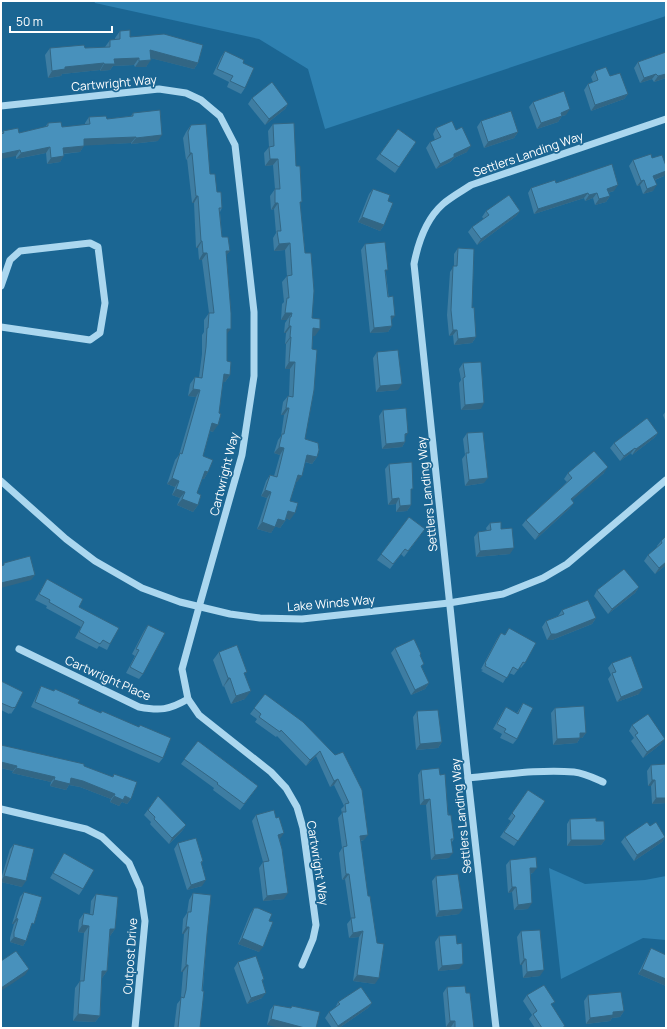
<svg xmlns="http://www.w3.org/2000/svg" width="667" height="1029" viewBox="0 0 667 1029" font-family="Manrope,sans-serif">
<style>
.green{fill:#2e81b1}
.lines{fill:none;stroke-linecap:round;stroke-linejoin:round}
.minor{stroke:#abd7ef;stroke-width:7}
.wall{fill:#3e7da2}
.shaded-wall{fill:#326684}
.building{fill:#4891bc;stroke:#326684}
.labels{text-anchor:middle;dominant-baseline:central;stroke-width:3.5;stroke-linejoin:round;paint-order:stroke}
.street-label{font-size:12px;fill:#fff;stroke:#1b6693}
</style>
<rect width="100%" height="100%" fill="#1b6693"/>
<g class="green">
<path d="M94 1H666V16L325 129 308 69 259 39 95 3Z"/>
<path d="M549 868 585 884 645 880 666 876V940L643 938 561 979Z"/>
</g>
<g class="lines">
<g class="minor">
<path d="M1 106 159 89 186 93 201 100 220 116 235 145 254 312V376L242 455 199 607 182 669 188 699 199 715 271 772 286 788 297 807 303 828 316 925 313 939 302 965"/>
<path d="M1 286 10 260 20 251 90 243 98 247 105 303 100 333 90 340 1 327"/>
<path d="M1 481 66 539 95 561 142 588 180 602 230 614 260 618 302 619 449 603 503 594 543 578 567 564 666 480"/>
<path d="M19 649 139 707C160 711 169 710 188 699"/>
<path d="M468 778C502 775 539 769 574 772 584 773 594 778 603 782"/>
<path d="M1 809 86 829 102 837 129 863 140 888 145 921 135 1028"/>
<path d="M496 1028 468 778 414 264C418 243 426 219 443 204 451 197 462 191 471 185L666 119"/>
</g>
</g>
<g class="wall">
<path d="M120 31 130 37 198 63 194 69 151 58 146 67H135L134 65 113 66 110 70 100 71V70L62 74 61 76 48 78 45 55 50 48H85L105 47 110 40H115V38Z"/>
<path d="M225 51 243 63 245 88 241 94 227 87 229 82 213 74 221 57Z"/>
<path d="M666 52V78L654 82 652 79 640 83 634 68 638 62Z"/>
<path d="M595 71 628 94 624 99 591 111 584 90 588 84 593 82 591 77Z"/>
<path d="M252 98 288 104 285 109 265 125 248 104Z"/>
<path d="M533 102 566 115 562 116 558 122 537 129 529 107Z"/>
<path d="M133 113 158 141 131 144V143L84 145 80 152 64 154 60 162 47 164 46 153 16 159V156L1 134 3 131 19 133 45 127 48 123 62 127 85 125V123L89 117 107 119 131 116Z"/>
<path d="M481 121 518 132 514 138 484 148 477 127Z"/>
<path d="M273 124 296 166 312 318 315 336 313 335 305 439 317 457 312 464 305 462 297 482H296L290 501V520L286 518 285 521 280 528 275 526 271 533 257 529 267 498 261 496 266 481 270 475 274 476 280 455 274 453 278 440 281 436 284 415H281L283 402 288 396H289L290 369H285L286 344H285L286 333H284L285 323 287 320H281L282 304 284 302 282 282 287 276 285 250 274 251 273 238 276 233 274 209 271 210 270 196 275 189 273 165 265 166 264 153 269 147 268 131Z"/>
<path d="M191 125 210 174 222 208 220 212 222 237 230 251 226 255 227 361 230 375 225 382 223 381 213 432 210 431 203 456 208 472 204 479 202 478 197 493 198 505 193 512 177 505 180 498 172 495 175 487 167 484 175 460 179 455 196 397 188 396 190 384 195 377H199L202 354V335L204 332V320L209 313 202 260H199L198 248H196L194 203H192L187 159 186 160 183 138 186 132Z"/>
<path d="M436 128 467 152 454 158 450 162 436 169 426 148 430 142 435 140 433 134Z"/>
<path d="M398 129 416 142 395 173 376 159Z"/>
<path d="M652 158 664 176 655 180 653 191 643 194 640 185 637 186 629 166 633 160Z"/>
<path d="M556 183 614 191 608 193 610 196 606 202 595 205 593 198 585 201 584 198 534 214 528 193 531 188Z"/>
<path d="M373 189 388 201 384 225 380 231 358 222 369 194Z"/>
<path d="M486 211H520L516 216 477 245 468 232 472 227 484 219 482 217Z"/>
<path d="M365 244 386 273 392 326 388 332 370 333 361 250Z"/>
<path d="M458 248 472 308 476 337 472 343 454 345 453 335 449 336 447 315 450 272 454 266V254Z"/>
<path d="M377 352 398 390 376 392 373 358Z"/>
<path d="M463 363 481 409 461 410 459 383 461 380 459 369Z"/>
<path d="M383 410 405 442 402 447 382 449 379 416Z"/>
<path d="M666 411V423L663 415Z"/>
<path d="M467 433 484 483 465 486 462 459 465 455 463 439Z"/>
<path d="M658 433 654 438 632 455 631 453 620 461 610 448 614 443Z"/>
<path d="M389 464 411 505 407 511 396 512V504L388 505 385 469Z"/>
<path d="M568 473H604L572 500 570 508 535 540 522 525 526 520 567 482 564 479Z"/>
<path d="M409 517 425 529 404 557 401 554 390 569 377 560Z"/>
<path d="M490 523 501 529 510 554 476 557 474 537 478 532 487 531 486 528Z"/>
<path d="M666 536V565L655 574 644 561 648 555 657 547V546L661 541Z"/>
<path d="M47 579 79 607 110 644 107 650 99 646 97 649 75 638 81 627 46 608 47 606 35 600Z"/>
<path d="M639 587 635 593 608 614 594 596 597 590Z"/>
<path d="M562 610 596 618 592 624 552 640H547L542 627 546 621 558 616Z"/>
<path d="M148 625 143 674 139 679 126 673 135 656 132 654 144 631Z"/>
<path d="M509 628 525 663 521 668 520 667 514 675 509 673 503 683 481 671 483 670 481 669 497 639 501 633 505 635Z"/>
<path d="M395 648 421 654 420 656 422 668 429 683 425 689 411 695 391 653Z"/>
<path d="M219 652 245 675V699L231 704 224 686 223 687 213 660Z"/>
<path d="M612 663 639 694 617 702 608 679 611 675 608 668Z"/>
<path d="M1 682 15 708 11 714 10 713 9 714 1 710Z"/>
<path d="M41 686 54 691 55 689 78 703 100 713 102 711 163 758 159 763 31 707 38 692Z"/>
<path d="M265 694 335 755 364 840 361 841 375 984 353 981 359 937 349 938 347 924 351 919 345 879 342 880 339 853 342 848 338 818 342 813 341 809 344 806 334 785 330 787 316 756 306 766 277 736 276 737 255 722 257 719 250 714Z"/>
<path d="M523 703 517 739 513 744 500 738 502 734 493 729 502 713 506 707 517 713Z"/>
<path d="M555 708 586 733 582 738H580L577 743 553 745 551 713Z"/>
<path d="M417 711 442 742 438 748 416 750 413 717Z"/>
<path d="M632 725 661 744 643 758 631 741 634 738 629 731Z"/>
<path d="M198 741 258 786 240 810 213 790 214 788 181 764Z"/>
<path d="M1 745 84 766 112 777 114 774 131 799 127 804 122 802 119 806 110 802 111 799 80 787 69 785 66 790 50 786 51 782 12 773 13 771 1 768Z"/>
<path d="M651 765 666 803 652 804 651 786H648L647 771Z"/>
<path d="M421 770 440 775 454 839 452 842 449 858 431 860 426 805H420L418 775Z"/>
<path d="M528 790 545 801 514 846 500 837 511 821 508 819Z"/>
<path d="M158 796 186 825 182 831 169 844 150 824 151 822 144 815Z"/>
<path d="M256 815 280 839 284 899 263 901 259 868 263 862 252 821Z"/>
<path d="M570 819 596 821 605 840 601 845 567 846V824Z"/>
<path d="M650 826 665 837 662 842 634 861 621 842 625 837Z"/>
<path d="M178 843 203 861 201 864 202 886 187 890 174 849Z"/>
<path d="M14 844 22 887 1 882V879L10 849Z"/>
<path d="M64 853 83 889 79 895 50 878 61 859Z"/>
<path d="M510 860 533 873 530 874 528 909 514 910 512 892 508 893 506 865Z"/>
<path d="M436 876 459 914 436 917 432 881Z"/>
<path d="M24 892 30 929 26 941 23 946 10 942V938L14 924H12L20 897Z"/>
<path d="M193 893 207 934 200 1028H174L177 1004 181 999V996L183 972H181L184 934H182L183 919 187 913 189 900Z"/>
<path d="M96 894 115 929 110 936 107 971 102 978 100 1016 95 1022 73 1021 75 988 80 981 84 933 78 932 79 920 84 913 90 914 91 901Z"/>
<path d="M254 908 269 921 259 952 238 944 250 914Z"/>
<path d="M521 931 540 976 523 978 522 965H520L517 937Z"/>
<path d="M439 936 459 969 438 971 435 942Z"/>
<path d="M651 948 666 955V986L638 974Z"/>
<path d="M238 962 264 979 262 982V998L247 1004 234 968Z"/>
<path d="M447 987 466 993 474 1028H451V1027H446L443 993Z"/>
<path d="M527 995 552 1006 563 1028H535L529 1019 532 1015 523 1001Z"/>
<path d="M588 995 624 1011 620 1017 612 1018 610 1021 586 1024 584 1001Z"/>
<path d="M338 1002 372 1003 368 1008 339 1028H332L325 1018 329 1012 335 1008Z"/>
<path d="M274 1005 291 1008 292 1006 320 1012 267 1025 270 1010Z"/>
</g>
<g class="shaded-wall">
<path d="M150 50 198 63 194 69 146 57Z"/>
<path d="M139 58 134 65 113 66 110 70 100 71 104 64 114 59Z"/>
<path d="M151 60 146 67H135L139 61Z"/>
<path d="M104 63 100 70 62 74 61 76 48 78 52 71 65 67Z"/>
<path d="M656 74 652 79 640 83 644 78Z"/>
<path d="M666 74V78L654 82 658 76Z"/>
<path d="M628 94 624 99 591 111 595 105Z"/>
<path d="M288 104 285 109 265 125 269 119Z"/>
<path d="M570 109 566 115 562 116 558 122 537 129 541 123 561 113Z"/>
<path d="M518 132 514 138 484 148 488 142Z"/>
<path d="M162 135 158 141 131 144 136 138Z"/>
<path d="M136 137 131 143 79 146 84 139Z"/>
<path d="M84 146 80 152 59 154 63 148Z"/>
<path d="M471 146 467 152 454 158 450 162 436 169 440 164 454 154Z"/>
<path d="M50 147 46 153 16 159 21 153Z"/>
<path d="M20 150 16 156 1 159V154Z"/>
<path d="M190 153H192L187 159 186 160Z"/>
<path d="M64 156 60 162 47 164 51 158Z"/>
<path d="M270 159H278L273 165 265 166Z"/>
<path d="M666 171V173L664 176 649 182 653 176Z"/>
<path d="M644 180 640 185 637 186 641 181Z"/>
<path d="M618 185 614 191 603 194 607 189Z"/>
<path d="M657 185 653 191 643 194 647 189Z"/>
<path d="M588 193 584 198 534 214 538 209Z"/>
<path d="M597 193 593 198 585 201 589 195Z"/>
<path d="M196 196H198L194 203H192Z"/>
<path d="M610 196 606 202 595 205 599 199Z"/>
<path d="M275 203H278L274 209 271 210Z"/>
<path d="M520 211 516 216 477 245 481 239Z"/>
<path d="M362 217 384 225 380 231 358 222Z"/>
<path d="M201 241H202L198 248H196Z"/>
<path d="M290 243 285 250 274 251 279 244Z"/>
<path d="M226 251H230L225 257Z"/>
<path d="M203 253H207L202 260H199Z"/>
<path d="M285 313H292L287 320H281Z"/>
<path d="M391 316H395L391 321Z"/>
<path d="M289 326H291L286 333H284Z"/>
<path d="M392 326 388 332 370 333 374 328Z"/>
<path d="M313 328 320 329 315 336 308 335Z"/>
<path d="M227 329H231L226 335Z"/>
<path d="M453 330H457L453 335 449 336Z"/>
<path d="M290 337H291L286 344H285Z"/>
<path d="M476 337 472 343 454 345 458 339Z"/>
<path d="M289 362H295L290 369H285Z"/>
<path d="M224 374 230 375 225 382 219 381Z"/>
<path d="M402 384 398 390 376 392 380 386Z"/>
<path d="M193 389 200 390 196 397 188 396Z"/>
<path d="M484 403 481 409 461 410 465 405Z"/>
<path d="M286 408H289L284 415H281Z"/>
<path d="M212 423 218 425 213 432 208 430Z"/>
<path d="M408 433 404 439 405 434Z"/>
<path d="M658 433 654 438 632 455 636 449Z"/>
<path d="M405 442 402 447 382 449 386 444Z"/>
<path d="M279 447 284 448 280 455 274 453Z"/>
<path d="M635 448 631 453 620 461 624 456Z"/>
<path d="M307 455 317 457 312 464 303 461Z"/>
<path d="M608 467 604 473 567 505 571 499Z"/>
<path d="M205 471 208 472 204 479 200 478Z"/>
<path d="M298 475 302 476 297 482 294 481Z"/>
<path d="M172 478 179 481 175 487 167 484Z"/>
<path d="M488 478 484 483 465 486 469 480Z"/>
<path d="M176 489 185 492 180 498 172 495Z"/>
<path d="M265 490 271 492 267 498 261 496Z"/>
<path d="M399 498 396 504 388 505 392 499Z"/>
<path d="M182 499 198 505 193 512 177 505Z"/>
<path d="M574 503 570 508 535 540 539 534Z"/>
<path d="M411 505 407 511 396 512 400 506Z"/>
<path d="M288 511 295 513 290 520 283 517Z"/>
<path d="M278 519 285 521 280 528 273 526Z"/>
<path d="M262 522 275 527 271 533 257 529Z"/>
<path d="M514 548 510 554 476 557 480 551Z"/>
<path d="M666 562V565L655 574 659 568Z"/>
<path d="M35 575 31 580 1 588V583Z"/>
<path d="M639 587 635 593 608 614 612 609Z"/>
<path d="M596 618 592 624 552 640H547L551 634Z"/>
<path d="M228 678H230L224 686 223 687Z"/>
<path d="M429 683 425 689 411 695 415 690Z"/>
<path d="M643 688 639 694 617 702 621 697Z"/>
<path d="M251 691 245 699 231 704 236 696Z"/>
<path d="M580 733H586L582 738H580L577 743 553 745 557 739Z"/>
<path d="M665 739 661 744 643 758 647 752Z"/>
<path d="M442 742 438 748 416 750 420 744Z"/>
<path d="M320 751 316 756 306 766 310 760Z"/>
<path d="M1 762 17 766 13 771 1 768Z"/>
<path d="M16 768 55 777 51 782 12 773Z"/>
<path d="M71 778 83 781 115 794 111 799 80 787 69 785 66 790 50 786 54 780Z"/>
<path d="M338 779 334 785 330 787 334 781Z"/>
<path d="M652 780H655L651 786H648Z"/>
<path d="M114 796H125L131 799 127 804 122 802 119 806 110 802Z"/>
<path d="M656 798H666V803L652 804Z"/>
<path d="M430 799 426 805H420L424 800Z"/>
<path d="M186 825 182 831 169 844 172 838Z"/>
<path d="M284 833 280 839 274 840 278 835Z"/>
<path d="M368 835 364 840 356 841 360 836Z"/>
<path d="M665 837 662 842 634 861 637 855Z"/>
<path d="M571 840H605L601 845 567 846Z"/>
<path d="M453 853 449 858 431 860 435 855Z"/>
<path d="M530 868H537L533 873 526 874Z"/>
<path d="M346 874H349L345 879 342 880Z"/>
<path d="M4 876 26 881 22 887 1 882V881Z"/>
<path d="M206 880 202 886 187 890 191 885Z"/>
<path d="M512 887H516L512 892 508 893Z"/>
<path d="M288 893 284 899 263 901 267 896Z"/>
<path d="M532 903 528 909 514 910 518 905Z"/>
<path d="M463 909 459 914 436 917 439 911Z"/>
<path d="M16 918 18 919 14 924H12Z"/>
<path d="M82 925 89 926 84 933 78 932Z"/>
<path d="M186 927H189L184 934H182Z"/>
<path d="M110 929H115L110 936 106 935Z"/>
<path d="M363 931 359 937 349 938 353 933Z"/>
<path d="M14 937 26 941 23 946 10 942Z"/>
<path d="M242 938 263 947 259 952 238 944Z"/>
<path d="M524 959H526L522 965H520Z"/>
<path d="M463 964 459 969 438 971 442 966Z"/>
<path d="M186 965H188L183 972H181Z"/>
<path d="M29 969 25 975 1 991V988Z"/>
<path d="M642 969 666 979V986L638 974Z"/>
<path d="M544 970 540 976 523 978 527 972Z"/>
<path d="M102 971H107L102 978Z"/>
<path d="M357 975 379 978 375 984 353 981Z"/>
<path d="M266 993 262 998 247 1004 251 998Z"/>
<path d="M372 1003 368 1008 339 1028H336L338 1026Z"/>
<path d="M624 1011 620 1017 612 1018 610 1021 586 1024 590 1018 613 1012Z"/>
<path d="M78 1014 100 1016 95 1022 73 1021Z"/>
<path d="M271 1019 305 1028H280L267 1025Z"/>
<path d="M450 1021H455L451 1027H446Z"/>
</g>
<g class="building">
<path d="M130 30V37L164 34 203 45 198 63 150 50 151 60 139 61V58L114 59 115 64H104V63L65 67V69L52 71 50 48 84 45 85 48 110 47V40L120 39V31Z"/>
<path d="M225 51 244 60 243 63 254 68 245 88 230 81 233 76 217 69Z"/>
<path d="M666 52V74L658 76 656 74 644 78 638 62Z"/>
<path d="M606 67 610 76 620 73 628 94 595 105 588 84 598 80 595 71Z"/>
<path d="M272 82 288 104 269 119 252 98Z"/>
<path d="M564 91 570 109 561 113 562 116 541 123 533 102Z"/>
<path d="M160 110 162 135 136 138V137L84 139V146L63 148 64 156 51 158 50 147 21 153 20 150 1 154V134L4 133 3 131 18 128 19 133 48 126V123L61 122 62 127 90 124 89 117 106 116 107 119 133 116V113Z"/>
<path d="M511 111 518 132 488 142 481 121Z"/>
<path d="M452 121 456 130 462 127 471 146 454 154V157L440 164 430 142 441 137 436 128Z"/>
<path d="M294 123 296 166H300L302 202H300L305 253H311L314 291 312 318 320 319V329L313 328 312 349 317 350 314 390 305 439 318 443 319 450 317 457 307 455 302 476 298 475 290 501 298 503 295 513 288 511 285 521 278 519 275 527 262 522 271 492 265 490 270 475 277 477 284 448 279 447 282 434H284L289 408H286L288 396 293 397 295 362H289L291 337H290L291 326H289L290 317H291L292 313H285L287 298H289L287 276 292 275 290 243 279 244 277 231H281L278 203H275V189H280L278 159H270L269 147 274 146 273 124Z"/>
<path d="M206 124 210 174H215L217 192H221L222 208H219L222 237H228L230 251H226L231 313V329H227V361L231 362 230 375 224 374 219 413 221 414 218 425 212 423 203 456 213 460 208 472 205 471 197 493 201 495 198 505 182 499 185 492 176 489 179 481 172 478 180 453 182 454 200 390 193 389 195 377 202 378 206 347 207 328H208L209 313H214L207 253H203L202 241H201L198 196H196L192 153H190L188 132 191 125Z"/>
<path d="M398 129 416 142 399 167 380 154Z"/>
<path d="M651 154 652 158 662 155 666 166V171L653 176 657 185 647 189 644 180 641 181 633 160Z"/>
<path d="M612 164 618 185 607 189 610 196 599 199 597 193 589 195 588 193 538 209 531 188 555 180 556 183Z"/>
<path d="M373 189 390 195 388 201 393 203 384 225 362 217Z"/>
<path d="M509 195 520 211 481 239 472 227 489 215 486 211Z"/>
<path d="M385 242 388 270H385L388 297 393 296 395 316H391L392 326 374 328 365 244Z"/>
<path d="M458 248 474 249 472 308 474 307 476 337 458 339 457 330H453L451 310 453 266H457Z"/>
<path d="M398 350 402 384 380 386 377 352Z"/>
<path d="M481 362 484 403 465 405 463 378 465 377 463 363Z"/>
<path d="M406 408 408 433 405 434V442L386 444 383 410Z"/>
<path d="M647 418 658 433 636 449 635 448 624 456 614 443Z"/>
<path d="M483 432 488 478 469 480 466 453H469L467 433Z"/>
<path d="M594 451 608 467 571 499 574 503 539 534 526 520 572 478 568 473Z"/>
<path d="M412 462 413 489H411V505L400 506 399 498 392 499 389 464Z"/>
<path d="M409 517 425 529 408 551 405 549 393 564 381 554Z"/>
<path d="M501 522V529L512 528 514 548 480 551 478 532 491 530 490 523Z"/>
<path d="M666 536V562L659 568 648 555 662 543 661 541Z"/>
<path d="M30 556 35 575 1 583V566L4 565V563Z"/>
<path d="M624 569 639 587 612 609 597 590Z"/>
<path d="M47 579 83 599 79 607 119 628 110 644 103 640 100 644 79 632 84 622 49 602 50 600 39 594Z"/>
<path d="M588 600 596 618 556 634H551L546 621 564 614 562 610Z"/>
<path d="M148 625 165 633 143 674 130 667 139 650 136 649Z"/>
<path d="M509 628 536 643 525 663 523 662 518 670 513 667 507 678 485 666 486 664 485 663 501 633 505 635Z"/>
<path d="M414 639 421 654 420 655 424 664 421 666 429 683 415 690 395 648Z"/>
<path d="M237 645 247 672 244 673 251 691 236 696 230 678H228L219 652Z"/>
<path d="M631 656 643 688 621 697 612 673 616 672 612 663Z"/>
<path d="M1 681 23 692 15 708 14 707 13 708 1 703Z"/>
<path d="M41 686 54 691 55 689 80 700 78 703 101 713 102 711 139 727 140 725 171 738 163 758 35 702Z"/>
<path d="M265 694 303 722 335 755 343 752 362 790 368 835 360 836 368 896H370L377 943 384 944 379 978 357 975 363 931 353 933 351 918H355L349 874H346L343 847 347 846 342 812H346L345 804 349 803 338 779 334 781 320 751 310 760 281 730 280 732 259 717 261 714 254 708Z"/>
<path d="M523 703 533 708 517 739 504 732 506 729 497 724 506 707 518 714Z"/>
<path d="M584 706 586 733H580V738L557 739 555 708Z"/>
<path d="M438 710 442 742 420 744 417 711Z"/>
<path d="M648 714 665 739 647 752 635 735 638 733 632 725Z"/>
<path d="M198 741 258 786 244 804 217 784 218 783 184 759Z"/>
<path d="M1 745 84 764V766L113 777 114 774 137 782 131 799 125 796 123 800 114 796 115 794 83 781 71 778 70 784 54 780 55 777 16 768 17 766 1 762Z"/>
<path d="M666 764V798H656L655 780H652L651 765Z"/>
<path d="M439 768 440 775 445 774 448 815H451L454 839H451L453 853 435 855 430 799 424 800 421 770Z"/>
<path d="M528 790 545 801 518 841 504 832 515 816 512 813Z"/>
<path d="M158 796 186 825 172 838 154 819 155 817 148 810Z"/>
<path d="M274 810 276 818 279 817 284 833 278 835 282 849 288 893 267 896 263 862 269 861 256 815Z"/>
<path d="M596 818V821H604L605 840H571L570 819Z"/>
<path d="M647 822 650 826 656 822 665 837 637 855 625 837Z"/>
<path d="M196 838 203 861 201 862 206 880 191 885 178 843Z"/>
<path d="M14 844 34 849 26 881 4 876Z"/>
<path d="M64 853 94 870 83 889 53 873Z"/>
<path d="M536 857 537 868H530L532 903 518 905 516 887H512L510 860Z"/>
<path d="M458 874 463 909 439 911 436 876Z"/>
<path d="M24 892 42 897 34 924 32 923 26 941 14 937V932L18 919 16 918Z"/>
<path d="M193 893 211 895 207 934 202 991H204L200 1028H178L181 997 184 998 186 990 188 965H186L189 927H186L188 912H191Z"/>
<path d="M96 894 118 897 115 929H110L107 971H102L100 1016 78 1014 80 981H84L89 926 82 925 84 913 93 915Z"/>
<path d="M254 908H258L272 914 269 921 273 922 263 947 242 938Z"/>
<path d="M540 930 544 970 527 972 526 959H524L521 931Z"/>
<path d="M456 935 457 944 462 943 463 964 442 966 439 936Z"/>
<path d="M651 948 666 955V979L642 969Z"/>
<path d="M16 951 29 969 1 988V961Z"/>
<path d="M256 956 264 979 262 980 266 993 251 998 238 962Z"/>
<path d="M544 985 555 1002 551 1004 565 1026 562 1028H542L533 1014 537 1011 527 995Z"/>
<path d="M465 986 466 993H470L474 1028H455V1021H450L447 987Z"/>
<path d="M361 987 372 1003 338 1026 329 1012 340 1004 338 1002Z"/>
<path d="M621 992 624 1011 613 1012V1015L590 1018 588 995Z"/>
<path d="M274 1005 291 1008 292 1006 320 1012 316 1028H305L271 1019Z"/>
</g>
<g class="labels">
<g class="street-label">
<text transform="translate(114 83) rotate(-5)">Cartwright Way</text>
<text transform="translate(528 154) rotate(-19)">Settlers Landing Way</text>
<text transform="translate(224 474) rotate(-76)">Cartwright Way</text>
<text transform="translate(427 494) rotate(-96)">Settlers Landing Way</text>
<text transform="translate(331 603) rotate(-5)">Lake Winds Way</text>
<text transform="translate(108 678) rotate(24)">Cartwright Place</text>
<text transform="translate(461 816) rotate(-96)">Settlers Landing Way</text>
<text transform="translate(318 863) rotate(81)">Cartwright Way</text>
<text transform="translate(130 956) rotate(-86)">Outpost Drive</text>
</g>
</g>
<rect width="667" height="1029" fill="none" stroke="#ffffff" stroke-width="4"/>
<path d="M10 26v6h102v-6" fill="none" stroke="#ffffff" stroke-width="2"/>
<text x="16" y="26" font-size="12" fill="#ffffff" stroke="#1b6693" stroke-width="3" paint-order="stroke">50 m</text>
</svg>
